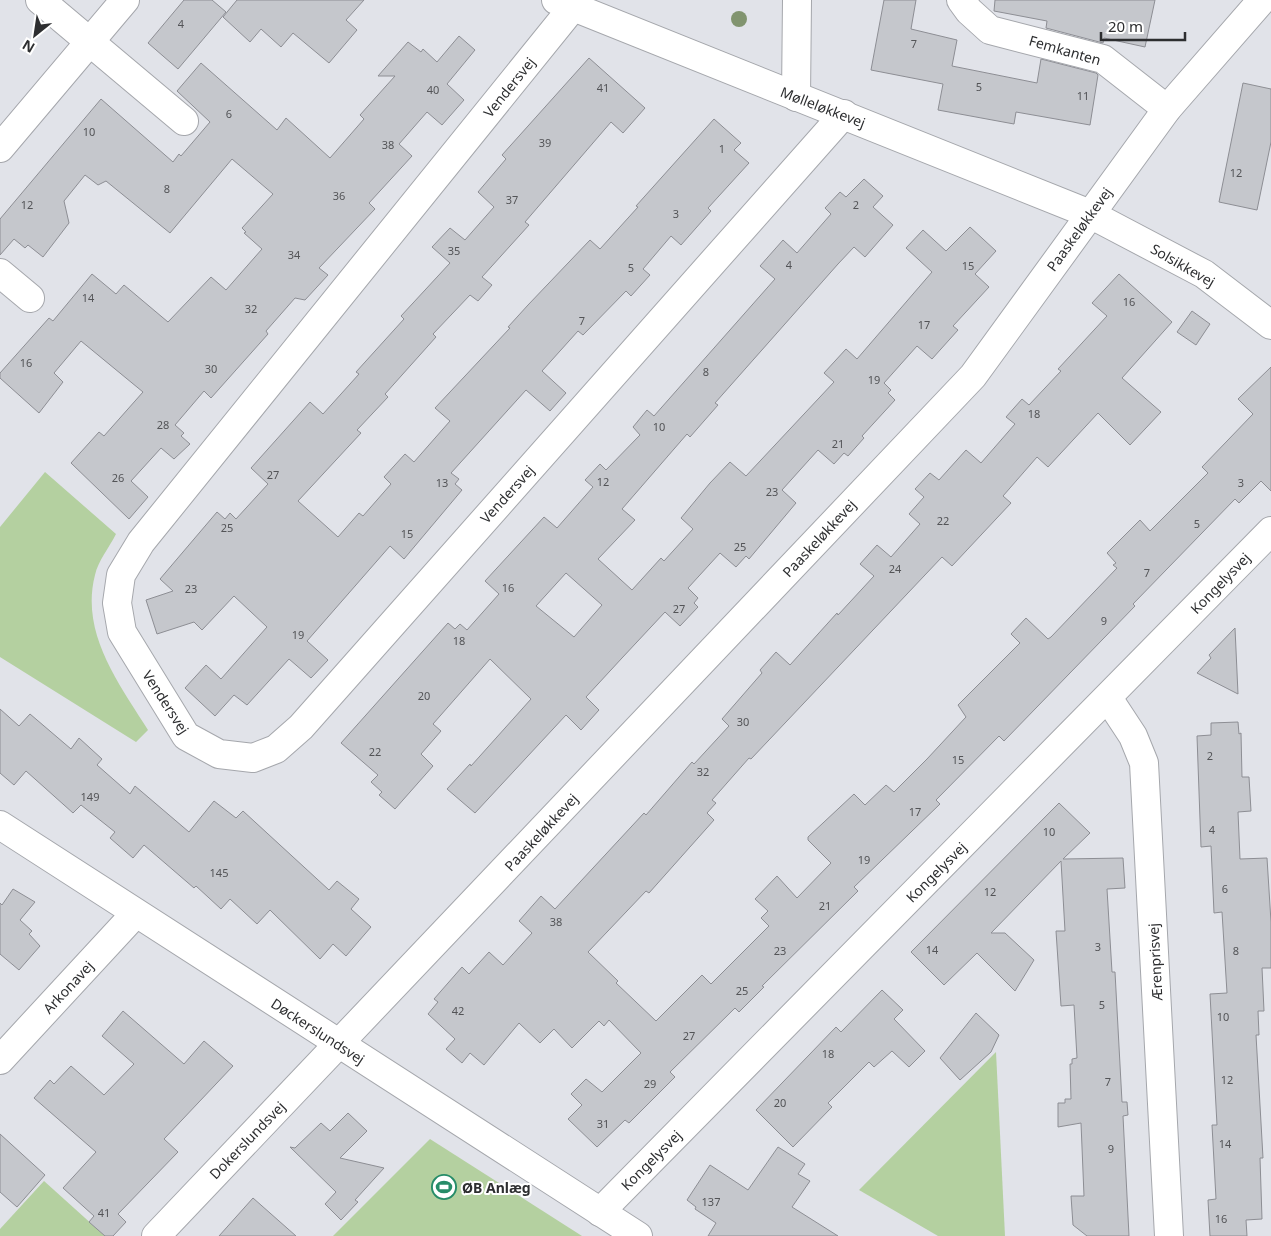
<svg xmlns="http://www.w3.org/2000/svg" width="1271" height="1236" viewBox="0 0 1271 1236" font-family="'Noto Sans',sans-serif">
<style>
.green{fill:#b4d0a0}
.building{fill:#c5c7cc;stroke:#8d8e94;fill-rule:evenodd}
.lines{fill:none;stroke-linecap:round;stroke-linejoin:round}
.minor-casing{stroke:#a5a7ac;stroke-width:30}
.minor{stroke:#fff;stroke-width:28}
.tree{fill:#81946f}
.labels{text-anchor:middle;dominant-baseline:central;stroke-width:4;stroke-linejoin:round;paint-order:stroke}
.number-label{font-size:11px;fill:#535457}
.street-label{font-size:14px;fill:#2d2e30;stroke:#fff}
.poi-label{font-size:14px;font-weight:bold;fill:#2d2e30;stroke:#fff;text-anchor:start}
</style>
<rect width="100%" height="100%" fill="#e1e3e9"/>
<g class="green">
<path d="M45 472 116 534C109 548 98 561 95 575 80 633 119 684 148 730L136 742 0 657V527Z"/>
<path d="M996 1052 1005 1236H938L859 1190Z"/>
<path d="M430 1139 582 1236H333Z"/>
<path d="M44 1181 105 1236H0V1229Z"/>
</g>
<g class="building">
<path d="M184 0H212L226 12 178 69 148 43Z"/>
<path d="M237 0H364L346 20 357 30 329 63 293 33 281 47 261 29 250 42 223 17Z"/>
<path d="M884 0H916L911 29 957 40 952 66 1037 83 1041 59 1096 73 1098 75 1090 125 1016 112 1014 124 938 110 943 84 871 70Z"/>
<path d="M995 0H1155L1145 47 1104 38 1103 43 1046 28 1047 21 994 11Z"/>
<path d="M459 36 475 50 447 84 464 100 442 125 427 112 399 144 412 156 369 203 375 209 319 268 328 275 305 300 295 298 266 331 268 334 211 398 204 391 175 425 184 433 181 436 190 444 174 459 161 448 131 481 148 497 129 519 71 463 99 432 104 436 143 392 81 341 54 373 63 382 39 413 0 378V373L49 318 53 321 92 274 116 294 124 285 168 322 211 277 226 290 262 249 244 233 246 232 242 228 273 194 232 159 170 233 106 181 98 185 85 175 64 201 69 223 43 257 28 245 25 248 14 239 0 255V219L101 99 173 162 179 154 181 156 210 122 177 91 201 63 277 130 286 118 330 158 364 119 360 115 395 76H378L408 42 421 52 423 49 437 62Z"/>
<path d="M589 58 645 108 623 133 611 122 525 222 529 225 482 277 492 285 478 301 470 295 433 334 436 337 385 394 388 397 357 430 361 433 298 501 338 537 359 513 363 516 391 484 384 477 405 454 414 462 450 421 435 408 510 328 508 327 528 305 590 240 600 249 638 207 636 206 714 119 741 143 734 150 749 163 708 208 711 211 681 245 671 236 643 269 650 275 631 296 626 291 583 335 578 331 542 371 566 393 550 411 526 390 451 473 459 479 455 484 462 490 404 559 390 546 307 641 328 660 311 678 289 659 247 705 234 695 215 716 185 688 206 665 221 679 267 627 234 596 202 630 194 622 157 634 146 600 173 591 160 579 217 512 225 519 230 513 236 519 268 484 251 468 310 402 323 414 359 374 356 372 404 319 401 316 450 263 432 247 450 228 465 240 494 207 478 192 506 159 502 155Z"/>
<path d="M1243 83 1271 89V142L1257 210 1219 202Z"/>
<path d="M864 179 883 196 873 207 893 225 865 257 854 247 838 264 715 403 718 405 690 437 687 434 622 509 635 520 598 559 632 590 661 558 664 561 693 529 681 518 710 483 730 462 746 476 834 382 824 373 846 349 857 359 932 272 906 248 923 230 946 251 970 227 996 251 975 274 989 287 953 326 958 330 932 359 917 346 884 383 891 390 888 393 895 400 862 436 864 438 848 456 844 453 834 464 818 450 782 490 796 503 749 559 746 556 736 567 720 553 688 588 698 598 694 603 698 607 680 626 665 612 622 658 586 697 599 710 581 730 566 715 475 813 447 789 470 764 471 766 531 699 490 659 433 724 441 731 421 754 433 766 395 809 379 795 382 792 371 782 378 775 341 743 448 623 455 629 460 624 467 630 499 594 485 581 544 517 557 528 593 487 585 480 600 464 606 470 640 435 633 427 647 410 654 416 775 279 760 266 783 240 797 253 831 214 825 208 840 192 846 197ZM566 573 602 605 574 637 536 606Z"/>
<path d="M1119 274 1172 322 1122 378 1161 412 1130 445 1098 413 1048 467 1037 457 1003 496 1011 503 952 566 942 557 751 759 749 758 712 800 716 803 707 813 714 820 649 893 646 891 588 952 618 981 616 983 656 1021 702 975 711 984 769 926 761 918 768 911 755 899 777 876 797 898 831 863 808 840V837L854 794 865 805 886 785 894 792 927 759 966 717 958 705 1020 643 1011 634 1026 618 1048 639 1051 637 1117 568 1113 565 1116 563 1107 553 1140 520 1150 531 1208 473 1202 467 1253 414 1238 399 1271 367V491L1261 481 1239 503 1235 499 1133 604 1135 606 1004 741 999 736 936 800 940 804 854 887 858 891 762 986 764 987 739 1012 735 1008 670 1072 675 1077 629 1123 625 1120 597 1147 568 1119 582 1105 571 1094 586 1079 602 1092 641 1053 609 1020 604 1026 599 1021 572 1048 554 1029 540 1043 519 1023 484 1065 470 1053 462 1063 446 1049 455 1039 428 1014 438 1002 434 999 462 967 469 974 489 952 503 965 532 933 519 921 541 896 555 909 644 813 646 815 692 762 694 764 729 726 722 719 762 673 760 670 776 652 790 665 837 613 838 615 874 576 860 564 877 545 891 557 920 524 909 514 924 497 915 489 930 473 939 480 966 450 981 463 1015 424 1006 417 1022 399 1029 405 1061 371 1058 369 1107 316 1092 303Z"/>
<path d="M1192 311 1210 324 1196 345 1177 332Z"/>
<path d="M1235 628 1238 694 1197 673 1211 658 1209 655Z"/>
<path d="M0 709 19 726 30 714 71 749 79 738 102 759 97 765 130 794 135 786 189 832 214 801 236 818 243 811 329 890 337 881 359 899 351 909 371 927 346 956 333 944 320 959 270 910 257 924 230 899 221 909 196 886 194 888 144 845 133 858 110 838 115 832 81 805 73 813 26 771 14 785 0 773Z"/>
<path d="M1238 722 1239 734 1241 733 1242 777H1249L1251 811 1238 812 1240 859 1267 858 1271 922V968H1262L1264 1011H1258L1259 1035H1256L1263 1158H1260L1262 1219 1246 1220 1247 1236H1210L1208 1200 1216 1199 1212 1125H1217L1210 994 1227 993 1222 912 1214 913 1211 846 1201 847 1197 736 1211 735V723Z"/>
<path d="M1059 803 1090 833 1063 859 1123 858 1125 888 1107 889 1112 972H1115L1122 1102H1127L1128 1115 1123 1116 1129 1236H1087L1073 1225 1071 1196H1084L1081 1123 1058 1127V1103H1065V1099H1071L1070 1064H1072V1059L1077 1058 1074 1005 1061 1006 1056 931H1065L1061 861 991 933H1005L1034 960 1015 991 977 953 944 985 911 952Z"/>
<path d="M13 889 35 902 20 920 32 931 29 934 40 946 19 970 0 954V903L2 905Z"/>
<path d="M882 990 903 1010 894 1019 925 1051 909 1067 892 1051 874 1067 869 1062 828 1103 832 1107 793 1147 756 1110 836 1027 841 1032Z"/>
<path d="M123 1011 184 1064 204 1041 233 1066 164 1139 178 1152 118 1214 126 1222 113 1236H105L89 1222 94 1216 63 1188 96 1152 34 1098 50 1080 54 1084 71 1066 104 1095 134 1064 102 1036Z"/>
<path d="M976 1013 999 1035 991 1052 960 1080 940 1058Z"/>
<path d="M348 1113 367 1131 340 1158 384 1168 355 1200 358 1202 341 1220 325 1204 336 1192 290 1147 295 1148 321 1123 330 1131Z"/>
<path d="M0 1134 45 1175 17 1207 0 1192Z"/>
<path d="M778 1147 805 1164 798 1174 810 1181 792 1207 838 1236H708L716 1223 695 1209 696 1207 687 1200 710 1165 748 1190Z"/>
<path d="M253 1198 296 1236H219Z"/>
</g>
<g class="lines">
<defs>
<g id="minor">
<path d="M40 0 184 121"/>
<path d="M556 0 1090 214 1204 274 1271 325"/>
<path d="M961 0 969 11 990 30 1103 59 1167 109"/>
<path d="M573 7 141 542 121 575 117 603 122 632 186 736 219 754 253 758 276 749 301 727 844 114"/>
<path d="M796 97 797 0"/>
<path d="M0 148 125 0"/>
<path d="M0 273 30 298"/>
<path d="M1108 698 1133 736 1144 763 1169 1236"/>
<path d="M0 825 638 1236"/>
<path d="M0 1060 135 914"/>
<path d="M600 1212 1271 531"/>
<path d="M156 1236 973 376 1167 109 1262 0"/>
</g>
</defs>
<use href="#minor" class="minor-casing"/>
<use href="#minor" class="minor"/>
</g>
<circle class="tree" cx="739" cy="19" r="8"/>
<defs>
<symbol id="stadium-ring" viewBox="-11 -11 22 22"><circle r="9.5" fill="#fff" stroke="#268c68" stroke-width="1.5"/><path d="M0-5a6.5 5 0 1 0 0 10a6.5 5 0 1 0 0-10ZM-3.5-1.8h7v3.6h-7Z" fill="#268c68"/></symbol>
</defs>
<g fill-rule="evenodd">
<use href="#stadium-ring" x="430" y="1173" width="28" height="28"/>
</g>
<g class="labels">
<g class="number-label">
<text x="181" y="23">4</text>
<text x="914" y="43">7</text>
<text x="979" y="86">5</text>
<text x="603" y="87">41</text>
<text x="433" y="89">40</text>
<text x="1083" y="95">11</text>
<text x="229" y="113">6</text>
<text x="89" y="131">10</text>
<text x="545" y="142">39</text>
<text x="388" y="144">38</text>
<text x="722" y="148">1</text>
<text x="1236" y="172">12</text>
<text x="167" y="188">8</text>
<text x="339" y="195">36</text>
<text x="512" y="199">37</text>
<text x="27" y="204">12</text>
<text x="856" y="204">2</text>
<text x="676" y="213">3</text>
<text x="454" y="250">35</text>
<text x="294" y="254">34</text>
<text x="789" y="264">4</text>
<text x="968" y="265">15</text>
<text x="631" y="267">5</text>
<text x="88" y="297">14</text>
<text x="1129" y="301">16</text>
<text x="251" y="308">32</text>
<text x="582" y="320">7</text>
<text x="924" y="324">17</text>
<text x="26" y="362">16</text>
<text x="211" y="368">30</text>
<text x="706" y="371">8</text>
<text x="874" y="379">19</text>
<text x="1034" y="413">18</text>
<text x="163" y="424">28</text>
<text x="659" y="426">10</text>
<text x="838" y="443">21</text>
<text x="273" y="474">27</text>
<text x="118" y="477">26</text>
<text x="603" y="481">12</text>
<text x="442" y="482">13</text>
<text x="1241" y="482">3</text>
<text x="772" y="491">23</text>
<text x="943" y="520">22</text>
<text x="1197" y="523">5</text>
<text x="227" y="527">25</text>
<text x="407" y="533">15</text>
<text x="740" y="546">25</text>
<text x="895" y="568">24</text>
<text x="1147" y="572">7</text>
<text x="508" y="587">16</text>
<text x="191" y="588">23</text>
<text x="679" y="608">27</text>
<text x="1104" y="620">9</text>
<text x="298" y="634">19</text>
<text x="459" y="640">18</text>
<text x="424" y="695">20</text>
<text x="743" y="721">30</text>
<text x="375" y="751">22</text>
<text x="1210" y="755">2</text>
<text x="958" y="759">15</text>
<text x="703" y="771">32</text>
<text x="90" y="796">149</text>
<text x="915" y="811">17</text>
<text x="1212" y="829">4</text>
<text x="1049" y="831">10</text>
<text x="864" y="859">19</text>
<text x="219" y="872">145</text>
<text x="1225" y="888">6</text>
<text x="990" y="891">12</text>
<text x="825" y="905">21</text>
<text x="556" y="921">38</text>
<text x="1098" y="946">3</text>
<text x="932" y="949">14</text>
<text x="780" y="950">23</text>
<text x="1236" y="950">8</text>
<text x="742" y="990">25</text>
<text x="1102" y="1004">5</text>
<text x="458" y="1010">42</text>
<text x="1223" y="1016">10</text>
<text x="689" y="1035">27</text>
<text x="828" y="1053">18</text>
<text x="1227" y="1079">12</text>
<text x="1108" y="1081">7</text>
<text x="650" y="1083">29</text>
<text x="780" y="1102">20</text>
<text x="603" y="1123">31</text>
<text x="1225" y="1143">14</text>
<text x="1111" y="1148">9</text>
<text x="711" y="1201">137</text>
<text x="104" y="1212">41</text>
<text x="1221" y="1218">16</text>
</g>
<g class="street-label">
<text transform="translate(1065 50) rotate(16)">Femkanten</text>
<text transform="translate(509 87) rotate(-51)">Vendersvej</text>
<text transform="translate(823 107) rotate(21)">Mølleløkkevej</text>
<text transform="translate(1079 229) rotate(-54)">Paaskeløkkevej</text>
<text transform="translate(1183 265) rotate(30)">Solsikkevej</text>
<text transform="translate(507 494) rotate(-48)">Vendersvej</text>
<text transform="translate(819 538) rotate(-47)">Paaskeløkkevej</text>
<text transform="translate(1220 583) rotate(-46)">Kongelysvej</text>
<text transform="translate(166 702) rotate(57)">Vendersvej</text>
<text transform="translate(541 832) rotate(-47)">Paaskeløkkevej</text>
<text transform="translate(936 872) rotate(-45)">Kongelysvej</text>
<text transform="translate(1155 962) rotate(-93)">Ærenprisvej</text>
<text transform="translate(68 987) rotate(-47)">Arkonavej</text>
<text transform="translate(318 1031) rotate(33)">Døckerslundsvej</text>
<text transform="translate(247 1140) rotate(-46)">Dokerslundsvej</text>
<text transform="translate(651 1160) rotate(-45)">Kongelysvej</text>
</g>
<g class="poi-label">
<text x="462" y="1187">ØB Anlæg</text>
</g>
</g>
<g transform="translate(35 35) rotate(210)" stroke="#ffffff" stroke-width="4" paint-order="stroke">
<path d="M0-4L9 19L0 12L-9 19Z" fill="#2d2e30"/>
<text y="-8" font-size="14" font-weight="bold" text-anchor="middle" fill="#2d2e30">N</text>
</g>
<path d="M1101 32v8h84v-8" fill="none" stroke="#2d2e30" stroke-width="2.5"/>
<text x="1108" y="32" font-size="15" fill="#2d2e30" stroke="#ffffff" stroke-width="4" paint-order="stroke">20 m</text>
</svg>
